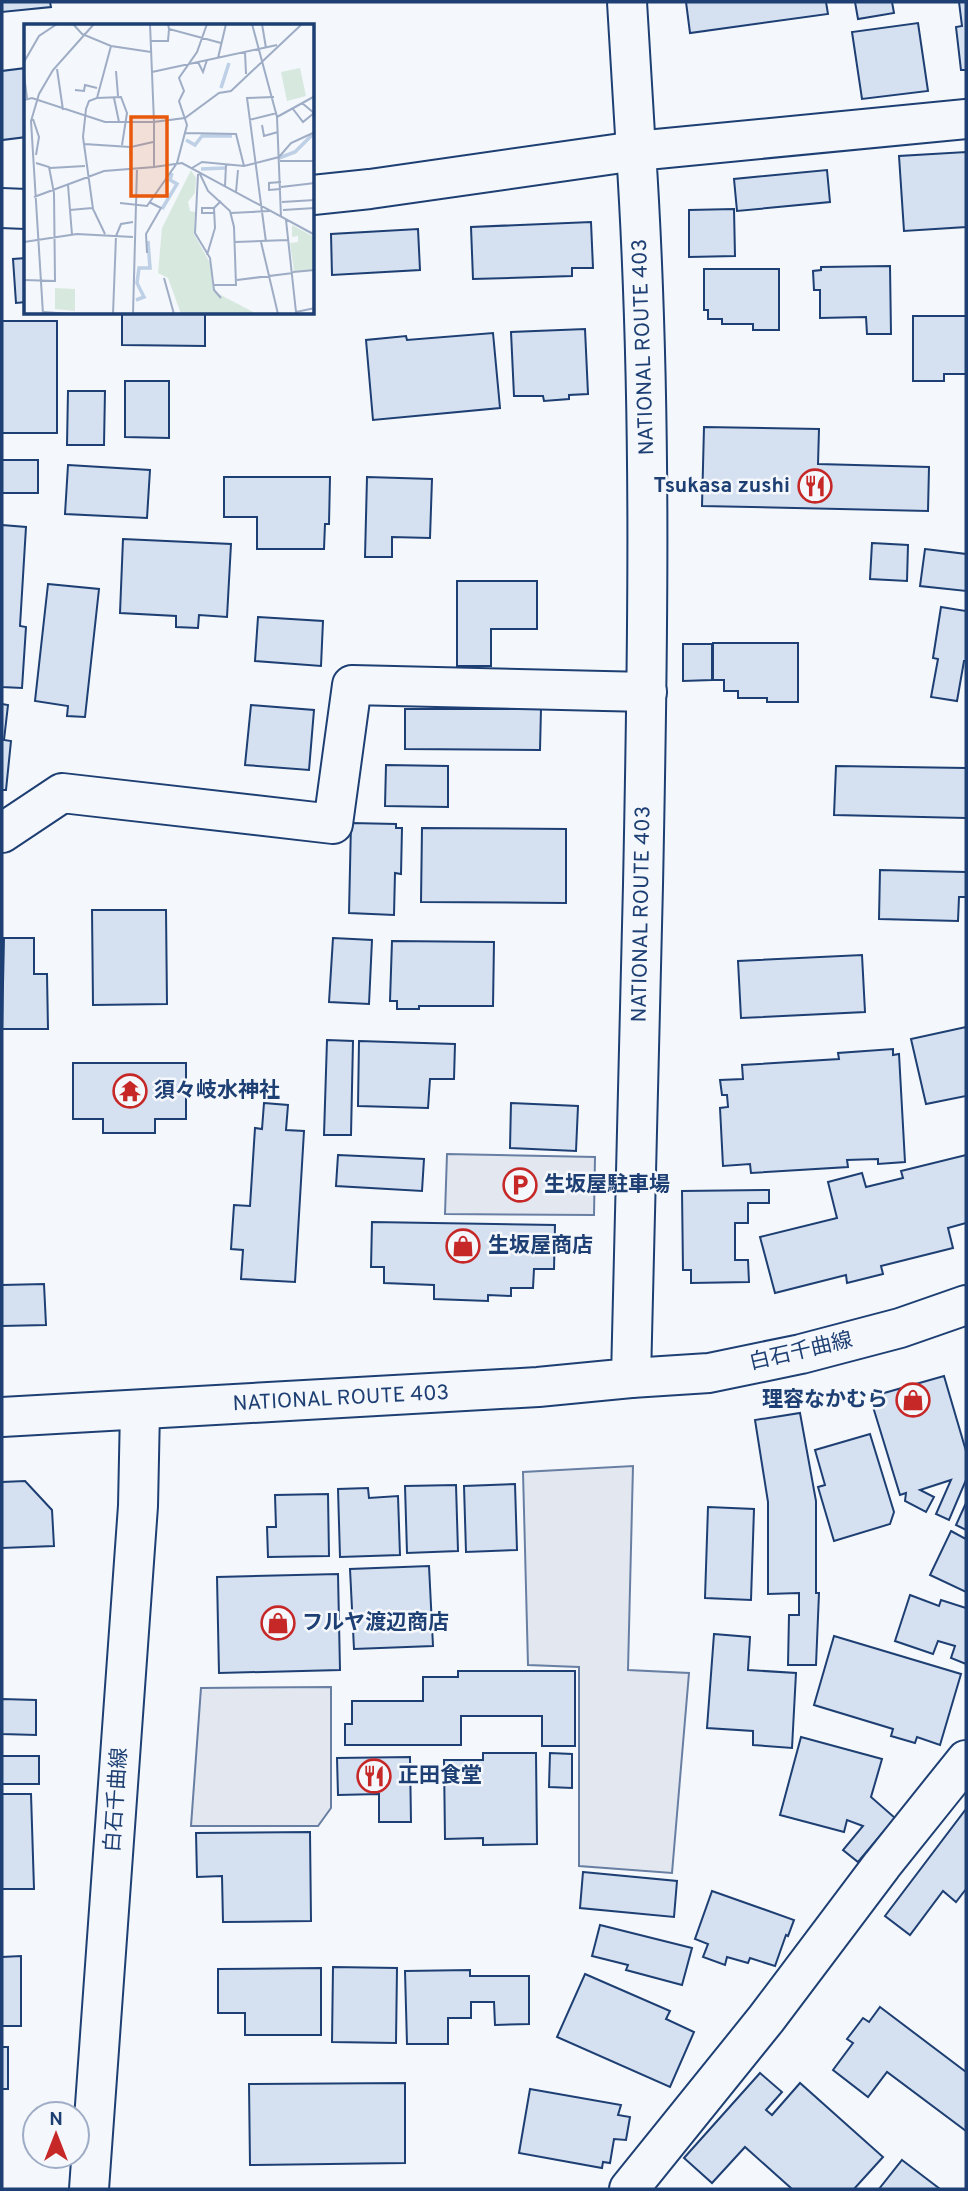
<svg xmlns="http://www.w3.org/2000/svg" width="968" height="2191" viewBox="0 0 968 2191" font-family="Overpass,'Noto Sans JP',sans-serif">
<style>
.parking{fill:#e3e8f0;stroke:#687fa3;stroke-width:2}
.building{fill:#d5e0f0;stroke:#1d3f73;stroke-width:2}
.lines{fill:none;stroke-linecap:round;stroke-linejoin:round}
.minor-casing{stroke:#1d3f73;stroke-width:42}
.tertiary-casing{stroke:#1d3f73;stroke-width:42}
.secondary-casing{stroke:#1d3f73;stroke-width:42}
.trunk-casing{stroke:#1d3f73;stroke-width:42}
.minor{stroke:#f4f7fb;stroke-width:38}
.tertiary{stroke:#f4f7fb;stroke-width:38}
.secondary{stroke:#f4f7fb;stroke-width:38}
.trunk{stroke:#f4f7fb;stroke-width:38}
.labels{text-anchor:middle;dominant-baseline:central;stroke-width:5;stroke-linejoin:round;paint-order:stroke}
.street-label{font-size:21px;fill:#1d3f73;stroke:#f4f7fb}
.poi-label{font-size:21px;font-weight:bold;fill:#1d3f73;stroke:#f4f7fb;text-anchor:start}
.inset-river{fill:none;stroke:#bed0e5;stroke-width:3.5}
.inset-road{fill:none;stroke:#9eadc5;stroke-width:2}
.view{fill:#e8590c;fill-opacity:0.15;stroke:#e8590c;stroke-width:3.5}
.inset-edge{fill:none;stroke:#1d3f73;stroke-width:3.5}
</style>
<rect width="100%" height="100%" fill="#f4f7fb"/>
<g class="parking">
<path d="M447 1154 595 1157 594 1215 445 1214Z"/>
<path d="M633 1466 628 1670 689 1673 672 1873 579 1866V1667L528 1665 523 1472Z"/>
<path d="M331 1687V1808L318 1826H191L201 1688Z"/>
</g>
<g class="building">
<path d="M2 2H50L51 7 2 12Z"/>
<path d="M686 2H826L828 14 690 33Z"/>
<path d="M855 2H892L894 13 858 19Z"/>
<path d="M959 2H966V70H961L956 27 962 26Z"/>
<path d="M918 23 928 91 862 99 852 32Z"/>
<path d="M26 68V137L2 140V71Z"/>
<path d="M966 152V227L904 231 899 156Z"/>
<path d="M827 170 830 202 737 211 734 179Z"/>
<path d="M734 209 735 256 689 257V210Z"/>
<path d="M591 222 593 268H572V276L473 279 471 227Z"/>
<path d="M418 229 420 270 332 275 331 234Z"/>
<path d="M26 258V302L16 303 13 259Z"/>
<path d="M890 266 891 334H867L866 317 820 318V290H814L813 271 821 270V267Z"/>
<path d="M704 269H779V330H753V324H722V319H708V310H704Z"/>
<path d="M122 313H205V346L122 345Z"/>
<path d="M913 316H966V374H944V381H913Z"/>
<rect x="2" y="321" width="55" height="112"/>
<path d="M585 329 588 394 569 395V399L544 401 543 396H514L511 332Z"/>
<path d="M493 333 500 408 373 420 366 340 406 336 407 340Z"/>
<path d="M125 381H169V438L125 437Z"/>
<path d="M68 391H105L104 445H67Z"/>
<path d="M704 427 819 429 818 464 929 467 928 511 702 506Z"/>
<rect x="2" y="460" width="36" height="33"/>
<path d="M68 465 150 470 147 518 65 514Z"/>
<path d="M224 477H330L329 524H325L324 549H257V517H224Z"/>
<path d="M367 477 432 479 430 538 392 537V557H365Z"/>
<path d="M2 525 26 527 20 626 26 627 22 688 2 687Z"/>
<path d="M123 539 231 544 227 617 199 615 198 628 176 627V616L120 613Z"/>
<path d="M872 543 908 545 907 581 870 579Z"/>
<path d="M925 549 966 554V591L920 586Z"/>
<path d="M457 581H537V629H491V666H457Z"/>
<path d="M48 584 99 589 85 717 67 716 68 706 35 701Z"/>
<path d="M941 607 966 611V661H964L957 701 931 697 938 659 933 658Z"/>
<path d="M258 617 323 621 321 666 255 661Z"/>
<path d="M713 643H798V702H767V698H738V691H724V680H713Z"/>
<path d="M683 644H712V680L683 681Z"/>
<path d="M2 704 8 705 4 740 11 741 6 790H2Z"/>
<path d="M251 705 314 710 309 770 245 765Z"/>
<path d="M405 709H541L540 750 405 749Z"/>
<path d="M386 765 448 766V807L385 806Z"/>
<path d="M836 766 966 768V818L834 815Z"/>
<path d="M351 823 396 824V828H402L401 874 395 873 394 915 349 913Z"/>
<path d="M422 828 566 829V903L421 902Z"/>
<path d="M880 870 966 872V897H959L958 921 879 919Z"/>
<path d="M92 910H166L167 1004 93 1005Z"/>
<path d="M4 938H34V974H47L48 1029H2Z"/>
<path d="M333 938 372 940 369 1004 329 1002Z"/>
<path d="M392 941 494 942 493 1006H419V1009H397V1001H390Z"/>
<path d="M862 955 865 1012 741 1018 738 961Z"/>
<path d="M966 1027V1096L926 1104 911 1039Z"/>
<path d="M327 1040 353 1041 351 1135H324Z"/>
<path d="M359 1041 455 1044 454 1079H430L428 1108 358 1106Z"/>
<path d="M893 1049V1055L899 1054 905 1162 878 1164V1159L847 1160 848 1167 751 1173 750 1164 723 1166 720 1108 728 1107 727 1095H722L720 1080 743 1079 742 1065 839 1059 838 1053Z"/>
<path d="M73 1063H186V1119H155V1133H103V1119H73Z"/>
<path d="M264 1103 288 1105 286 1130 304 1131 295 1282 241 1279 243 1250 231 1249 234 1205 250 1206 255 1128 262 1129Z"/>
<path d="M511 1103 578 1106 576 1151 510 1148Z"/>
<path d="M338 1155 424 1159 422 1191 336 1186Z"/>
<path d="M966 1155V1223L948 1228 953 1248 881 1266 883 1274 847 1283 846 1275 775 1293 760 1237 837 1218 828 1182 862 1173 866 1187 903 1178 901 1171Z"/>
<path d="M769 1190V1203H748V1223H735V1260H748L749 1282 691 1283V1270H683L682 1191Z"/>
<path d="M372 1222 555 1225 554 1269H534L533 1288H511V1296L488 1295V1301L434 1299V1285L384 1283V1267H371Z"/>
<path d="M44 1284 46 1325 2 1326V1285Z"/>
<path d="M944 1376 966 1451V1480L949 1520 936 1514 951 1480 920 1490 934 1497 926 1512 905 1501 906 1493 900 1495 870 1397Z"/>
<path d="M800 1413 816 1501V1593H819L816 1665H788L789 1615H799V1593L768 1594V1502L755 1420Z"/>
<path d="M870 1434 894 1512 890 1524 834 1541 818 1487 825 1485 815 1450Z"/>
<path d="M25 1481 52 1510 54 1546 2 1548V1482Z"/>
<path d="M515 1484 517 1550 466 1552 464 1486Z"/>
<path d="M456 1485 458 1551 407 1553 405 1486Z"/>
<path d="M368 1488 369 1498 398 1496 400 1555 340 1557 338 1489Z"/>
<path d="M328 1494 329 1556 268 1557 267 1527H276L275 1495Z"/>
<path d="M966 1503V1530L956 1525Z"/>
<path d="M708 1507 754 1509 751 1600 705 1598Z"/>
<path d="M951 1531 966 1539V1592L930 1575Z"/>
<path d="M429 1566 433 1646 354 1649 350 1569Z"/>
<path d="M338 1574 340 1670 219 1673 217 1577Z"/>
<path d="M910 1595 939 1606 941 1600 966 1608V1664L951 1658 955 1646 938 1641 933 1654 895 1641Z"/>
<path d="M714 1634 750 1637 748 1670 796 1673 792 1748 753 1745V1731L707 1728Z"/>
<path d="M834 1636 961 1674 940 1745 917 1737 915 1743 891 1736 893 1729 814 1705Z"/>
<path d="M458 1671H575V1746H542V1716H461V1745H345V1724H352V1701H423V1677H458Z"/>
<path d="M2 1699 36 1700V1735L2 1734Z"/>
<path d="M801 1737 882 1759 871 1797 895 1818 858 1862 843 1850 863 1826 847 1820 844 1832 780 1815Z"/>
<path d="M483 1753H536L537 1844 483 1845V1838L445 1839 444 1760H483Z"/>
<path d="M550 1753 572 1754V1788L549 1787Z"/>
<rect x="2" y="1756" width="37" height="28"/>
<path d="M410 1757 411 1822H379V1794L338 1795 337 1758Z"/>
<path d="M2 1794H31L34 1889H2Z"/>
<path d="M966 1809V1889L956 1902 943 1891 910 1935 885 1916Z"/>
<path d="M310 1832 311 1921 223 1922 222 1876 197 1877 196 1833Z"/>
<path d="M583 1872 677 1881 674 1917 580 1908Z"/>
<path d="M712 1891 794 1920 788 1936 786 1935 775 1966 750 1958 748 1963 727 1957 725 1965 703 1957 708 1944 695 1939Z"/>
<path d="M600 1925 692 1948 682 1985 626 1970 628 1965 592 1956Z"/>
<path d="M21 1956V2026H2V1957Z"/>
<path d="M333 1967 397 1968 396 2043 332 2042Z"/>
<path d="M321 1968V2035H245V2013H218V1969Z"/>
<path d="M470 1970V1976H529V2024L495 2025 494 2002H471V2018H448V2044H407L405 1971Z"/>
<path d="M585 1974 670 2011 666 2019 694 2032 670 2087 557 2037Z"/>
<path d="M880 2007 966 2072V2131L887 2072 868 2097 833 2070 853 2043 847 2039 863 2018 869 2022Z"/>
<rect x="2" y="2047" width="6" height="42"/>
<path d="M760 2073 782 2092 766 2110 772 2115 800 2083 883 2157 854 2189H792L745 2147 712 2183 684 2158Z"/>
<path d="M405 2083V2163L250 2165 249 2084Z"/>
<path d="M530 2089 621 2105 618 2115 630 2117 626 2140 614 2139 610 2163 603 2162 602 2168 519 2153Z"/>
<path d="M902 2160 940 2189H879Z"/>
</g>
<g class="lines">
<defs>
<g id="minor">
<path d="M2 833 62 793 333 824 352 685 647 692"/>
<path d="M629 2189 766 2019 882 1865 966 1760"/>
</g>
<g id="tertiary">
<path d="M313 195 370 189 636 151 627 2"/>
<path d="M2 208 26 209"/>
</g>
<g id="secondary">
<path d="M631 1378 709 1373 801 1354 900 1328 966 1305"/>
<path d="M89 2189 138 1506 140 1410"/>
</g>
<path id="trunk" d="M2 1417 538 1387 631 1378C635 1214 639 1049 643 885 648 640 652 395 636 151L966 119"/>
</defs>
<use href="#minor" class="minor-casing"/>
<use href="#tertiary" class="tertiary-casing"/>
<use href="#secondary" class="secondary-casing"/>
<use href="#trunk" class="trunk-casing"/>
<use href="#minor" class="minor"/>
<use href="#tertiary" class="tertiary"/>
<use href="#secondary" class="secondary"/>
<use href="#trunk" class="trunk"/>
</g>
<defs>
<symbol id="restaurant-ring" viewBox="-11 -11 22 22"><circle r="9.5" fill="#f4f7fb" stroke="#c62828" stroke-width="1.5"/><path d="M-5-6h1v4h1v-4h1v4h1v-4h1v5L-1.5 .5V6h-2V.5L-5-1ZM5-6V6H3V1.5H1.5Q1.5-4 5-6Z" fill="#c62828"/></symbol>
<symbol id="temple-ring" viewBox="-11 -11 22 22"><circle r="9.5" fill="#f4f7fb" stroke="#c62828" stroke-width="1.5"/><path d="M0-6L5-2H3V0L6.5 2.5H4V6H1.5V3h-3V6H-4V2.5H-6.5L-3 0V-2H-5Z" fill="#c62828"/></symbol>
<symbol id="parking-ring" viewBox="-11 -11 22 22"><circle r="9.5" fill="#f4f7fb" stroke="#c62828" stroke-width="1.5"/><path d="M-3.5-5.5H1a3.5 3.5 0 0 1 0 7H-1V5.5H-3.5ZM-1-3.4V-.6H.8a1.4 1.4 0 0 0 0-2.8Z" fill="#c62828"/></symbol>
<symbol id="shop-ring" viewBox="-11 -11 22 22"><circle r="9.5" fill="#f4f7fb" stroke="#c62828" stroke-width="1.5"/><path d="M-5-2.5h2.3a2.7 3.5 0 0 1 5.4 0H5L5.5 6h-11ZM-1.5-2.5h3a1.5 2.3 0 0 0-3 0Z" fill="#c62828"/></symbol>
</defs>
<g fill-rule="evenodd">
<use href="#restaurant-ring" x="796" y="467" width="38" height="38"/>
<use href="#temple-ring" x="111" y="1072" width="38" height="38"/>
<use href="#parking-ring" x="501" y="1166" width="38" height="38"/>
<use href="#shop-ring" x="444" y="1227" width="38" height="38"/>
<use href="#shop-ring" x="894" y="1381" width="38" height="38"/>
<use href="#shop-ring" x="259" y="1604" width="38" height="38"/>
<use href="#restaurant-ring" x="355" y="1757" width="38" height="38"/>
</g>
<g class="labels">
<g class="street-label">
<text transform="translate(644 347) rotate(-92)">NATIONAL ROUTE 403</text>
<text transform="translate(642 914) rotate(-89)">NATIONAL ROUTE 403</text>
<text transform="translate(801 1352) rotate(-13)">白石千曲線</text>
<text transform="translate(341 1399) rotate(-3)">NATIONAL ROUTE 403</text>
<text transform="translate(117 1800) rotate(-86)">白石千曲線</text>
</g>
<g class="poi-label">
<text x="790" y="486" text-anchor="end">Tsukasa zushi</text>
<text x="154" y="1091">須々岐水神社</text>
<text x="544" y="1185">生坂屋駐車場</text>
<text x="488" y="1246">生坂屋商店</text>
<text x="888" y="1400" text-anchor="end">理容なかむら</text>
<text x="302" y="1623">フルヤ渡辺商店</text>
<text x="398" y="1776">正田食堂</text>
</g>
</g>
<g transform="translate(24 24)">
<rect width="290" height="290" fill="#f4f7fb"/>
<path d="M276 44 282 72 263 77 257 48ZM167 146 172 154 171 169 164 178 166 187 171 188 170 210 186 239 189 267 233 290H157L144 254 134 249 138 204ZM268 201 290 213V246L270 247 266 219 274 218V212L268 213ZM31 264 51 265V287L31 285Z" fill="#d7e8df"/>
<path class="inset-river" d="M197 64 205 39M162 116 171 121 178 112H208M255 134 271 128 289 110M177 145 201 144M138 185 153 160 146 156 148 149M112 276 120 273 113 259 115 244H126L124 217"/>
<path class="inset-road" d="M49 0 58 10 87 22 127 28M144 0 145 5 197 19M228 0 253 93 257 193M238 0 242 24M126 17H144L145 5M221 28 222 50M194 34 202 0M0 38 15 12 33 0M174 38 179 48 183 36M33 45 39 86M92 47 94 72M128 48 253 21M0 51 3 74M51 66 60 67 61 61 73 64M73 74 97 73 103 89 98 121M90 74 95 98M0 76 8 74 81 98H130L126 0M269 85 279 98 290 89 278 79M253 93 291 72M9 95 15 113 12 131M225 96 253 89M238 101 240 112 254 108M161 109 212 110 220 142M60 120 106 123 107 144M107 123 129 118M256 137H290M130 143 158 139 291 211M26 144 61 142M168 144 178 138 220 142 255 133 267 119 291 108M175 148 184 167 206 187 210 203 212 261H189M174 150 171 209 186 234 190 266 197 274M257 158 245 159V166L257 165M44 161 48 211M201 162 202 141M257 163 291 159M212 168 214 146M10 173 80 147 130 143V98L161 94 195 69 207 67 278 0M258 178 291 176M96 179 123 182 153 139 163 101 155 77 160 67 155 54 173 28 183 0M46 186 68 184M259 186 291 184M190 189H178V184H190M207 189 246 187M262 196 272 288 291 284M81 210 69 185 59 113 62 85 65 77 73 74 87 22M0 218 53 210 109 213M211 218 264 216M237 218 254 290M242 218 223 74 250 73M123 229 122 210 137 184 125 178M183 231 191 204 190 184 197 177M269 248 291 246M140 254 150 290M0 256 31 257 30 169 25 143 12 139M213 256 269 249M20 288 46 290M19 290 7 97 15 70 29 46 70 0M89 290 92 212 97 200 109 198M109 290 113 144"/>
<path class="view" d="M107 93H143V172H107Z"/>
<rect width="290" height="290" class="inset-edge"/>
</g>
<rect width="968" height="2191" fill="none" stroke="#1d3f73" stroke-width="7"/>
<g transform="translate(56 2135)"><circle r="33" fill="#f4f7fb" stroke="#9eadc5" stroke-width="2"/>
<path d="M0-5L12 26L0 18L-12 26Z" fill="#c62828"/>
<text y="-10" font-size="19" font-weight="bold" text-anchor="middle" fill="#1d3f73">N</text>
</g>
</svg>
